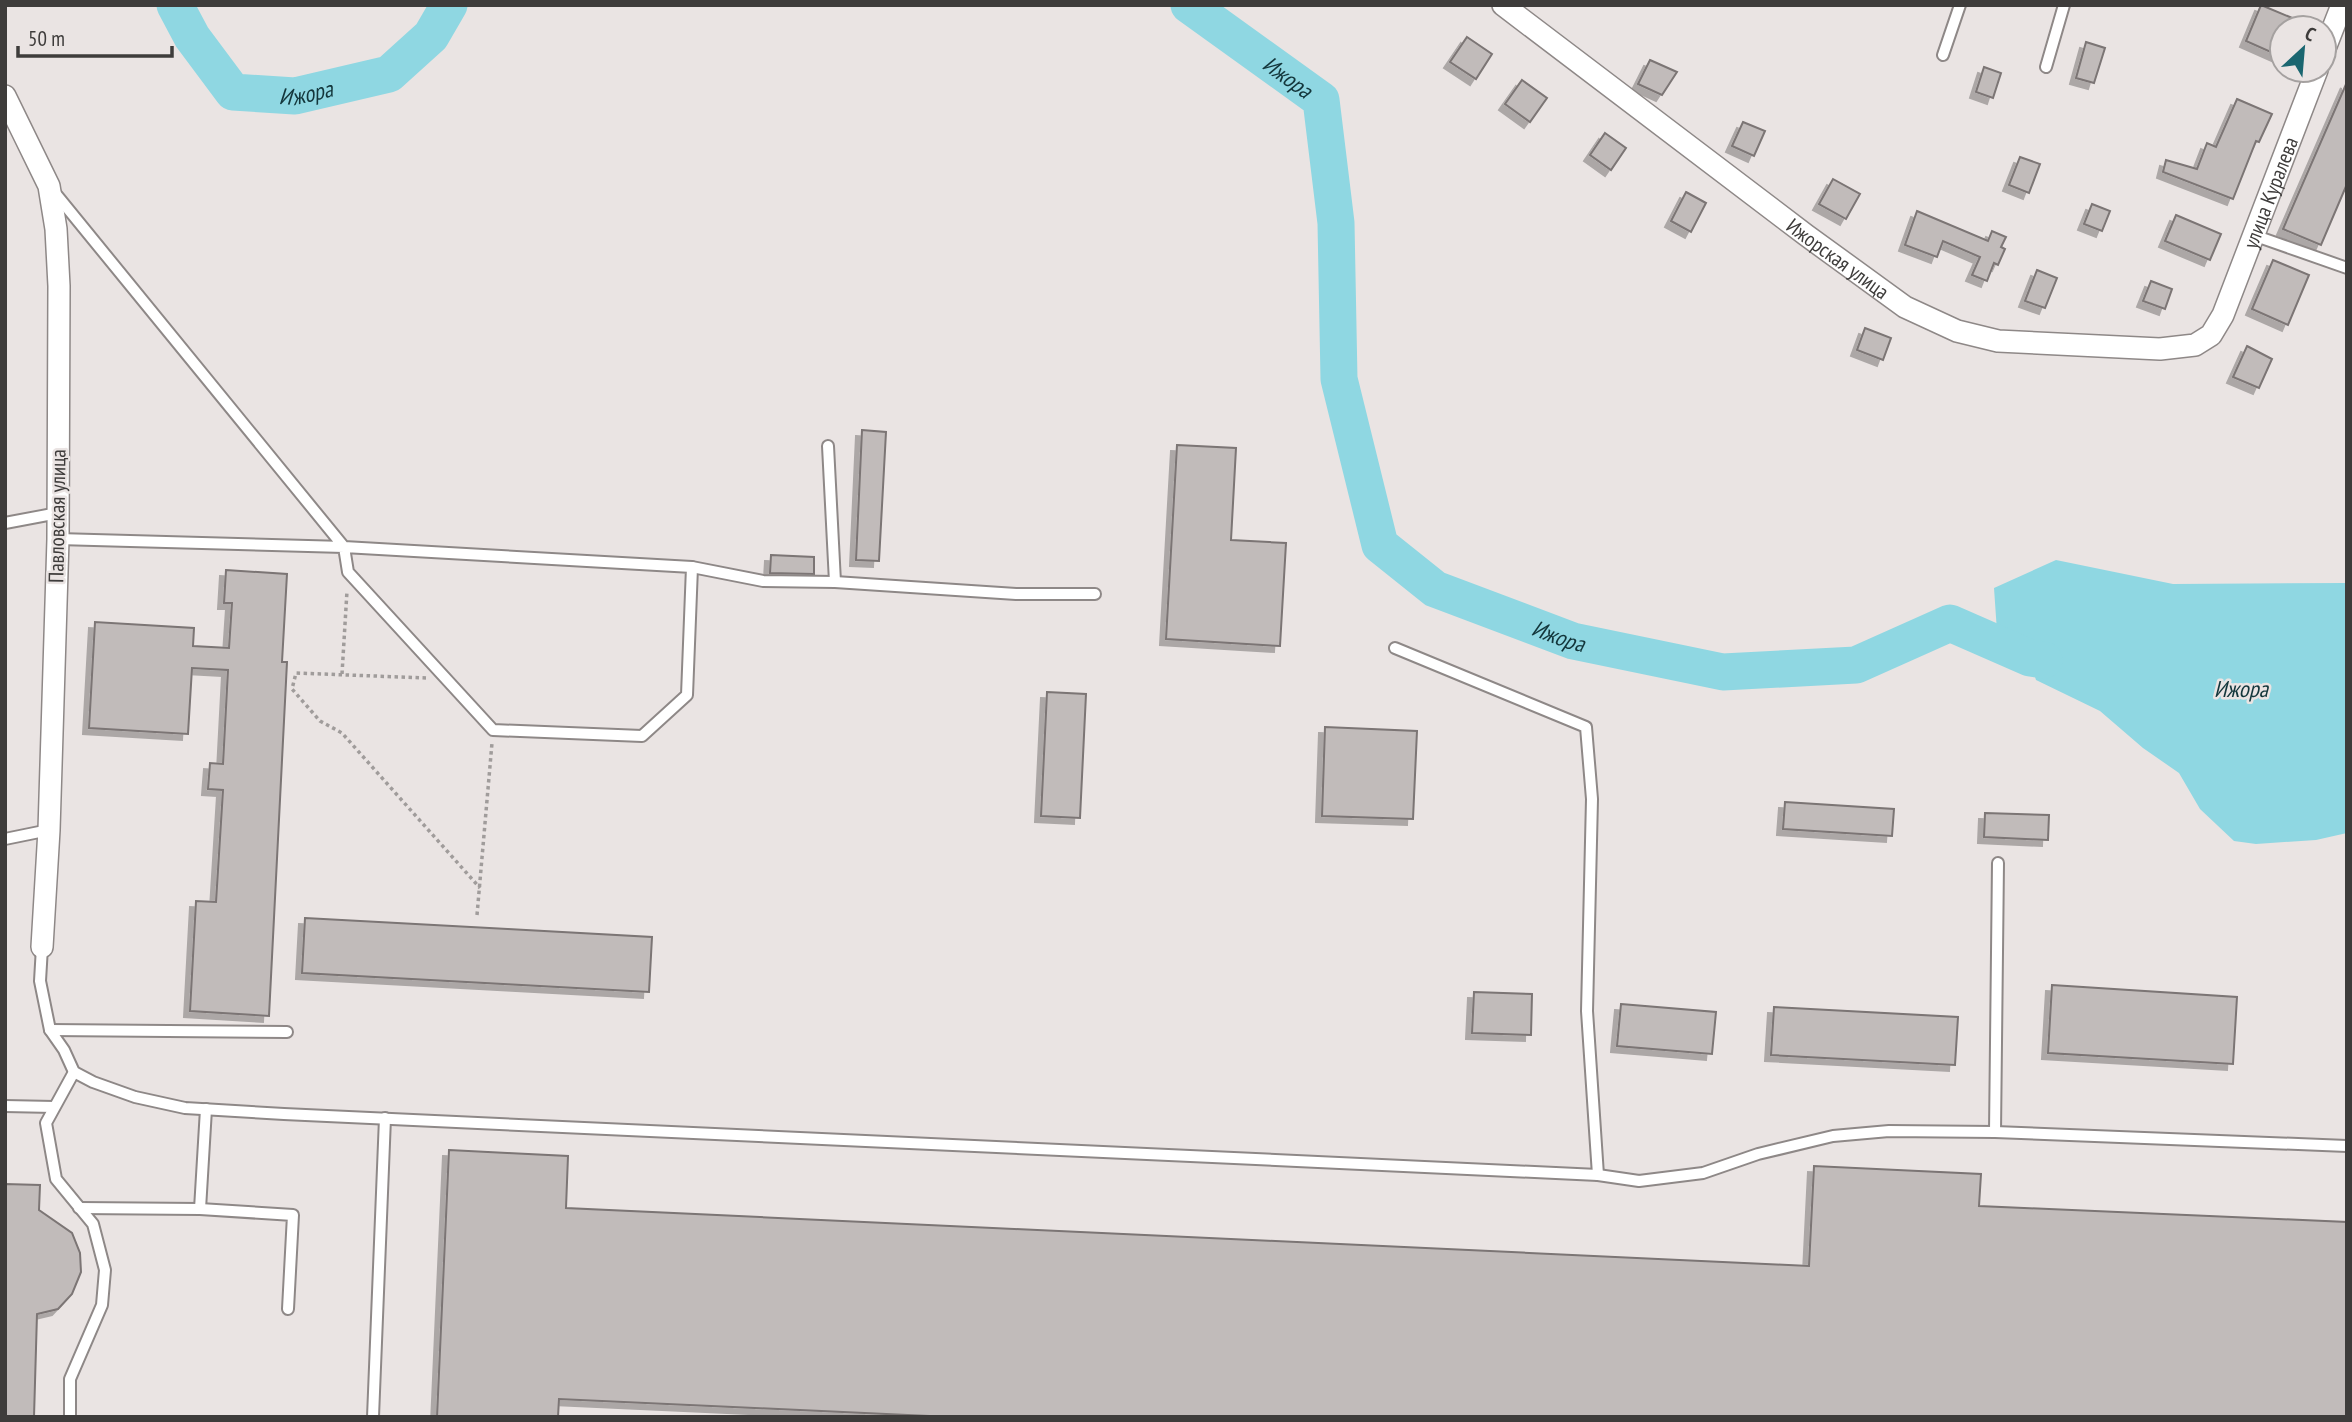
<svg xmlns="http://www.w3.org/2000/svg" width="2352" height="1422" viewBox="0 0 2352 1422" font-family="'PT Sans Narrow',sans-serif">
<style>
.water{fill:#8fd7e2}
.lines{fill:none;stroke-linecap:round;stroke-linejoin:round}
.river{stroke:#8fd7e2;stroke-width:37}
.building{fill:#c1bbba;stroke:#7b7574;stroke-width:2;filter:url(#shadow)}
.lane-casing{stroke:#8e8887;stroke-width:14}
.street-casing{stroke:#8e8887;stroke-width:24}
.path{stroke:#a09c9b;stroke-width:3.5;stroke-dasharray:3.5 3.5;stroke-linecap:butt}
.lane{stroke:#fff;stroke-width:10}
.street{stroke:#fff;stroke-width:21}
.labels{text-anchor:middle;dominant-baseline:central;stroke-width:5;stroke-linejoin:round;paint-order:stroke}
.street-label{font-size:21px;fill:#3e3c3b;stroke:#eae4e3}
.water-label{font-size:23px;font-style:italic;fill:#13363b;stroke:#eae4e3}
</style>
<defs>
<filter id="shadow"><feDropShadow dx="-6" dy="6" stdDeviation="0" flood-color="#0004"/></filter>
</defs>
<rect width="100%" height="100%" fill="#eae4e3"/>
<path class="water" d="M2056 560 2173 584 2347 583V833L2316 840 2256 844 2234 841 2200 809 2179 773 2143 748 2100 711 2036 680 2029 658 1998 646 1994 588Z"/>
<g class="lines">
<g class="river">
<path id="s1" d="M175 5 192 37 233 92 295 96 389 74 431 36 449 5"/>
<path id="s2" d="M1189 5 1321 100 1336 223 1339 379 1380 545 1435 589 1573 641 1723 672 1856 665 1950 623 2030 658 2044 660"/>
</g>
</g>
<g class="building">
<path d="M2261 5 2316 28H2282V57L2246 41Z"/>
<path d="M1467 37 1492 54 1476 79 1450 62Z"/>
<path d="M2086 42 2105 48 2094 83 2076 78Z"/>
<path d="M1650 60 1677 72 1662 95 1638 84Z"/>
<path d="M1984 67 2001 73 1993 98 1976 92Z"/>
<path d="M1522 80 1547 98 1530 122 1505 104Z"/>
<path d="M2347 82V184L2321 245 2283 229Z"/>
<path d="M2237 99 2272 114 2259 142 2256 141 2233 199 2163 172 2166 160 2197 169 2207 143 2216 147Z"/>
<path d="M1743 122 1765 131 1754 156 1732 146Z"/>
<path d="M1605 133 1626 148 1611 170 1590 155Z"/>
<path d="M2020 157 2040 164 2029 193 2009 185Z"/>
<path d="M1833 179 1860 194 1846 219 1819 204Z"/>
<path d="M1686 192 1706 203 1691 232 1671 221Z"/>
<path d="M2092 204 2110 211 2102 231 2084 224Z"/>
<path d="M1917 211 1988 241 1992 231 2006 237 2001 247 2005 249 1998 265 1994 263 1987 281 1972 275 1980 257 1943 241 1937 257 1905 245Z"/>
<path d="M2176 215 2221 234 2210 260 2165 241Z"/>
<path d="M2273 260 2309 275 2288 325 2252 309Z"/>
<path d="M2037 270 2057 278 2045 308 2025 301Z"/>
<path d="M2151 281 2172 289 2165 309 2143 301Z"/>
<path d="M1865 328 1891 338 1883 360 1857 350Z"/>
<path d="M2247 346 2272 359 2259 388 2233 377Z"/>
<path d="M862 430 886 432 879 561 856 560Z"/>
<path d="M1177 445 1236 448 1231 540 1286 543 1280 646 1166 639Z"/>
<path d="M771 555 814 557V574L770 573Z"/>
<path d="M226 570 287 574 282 662H287L269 1016 190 1011 196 901 216 902 223 790 208 789 210 763 223 764 228 670 192 668 188 734 89 728 95 622 194 628 193 646 229 648 232 603H224Z"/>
<path d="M1047 692 1086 694 1080 818 1041 816Z"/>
<path d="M1325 727 1417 731 1413 819 1322 816Z"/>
<path d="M1785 802 1894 809 1892 836 1783 829Z"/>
<path d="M1985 813 2049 815 2048 840 1984 837Z"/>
<path d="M305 918 652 937 649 992 302 973Z"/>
<path d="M2052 985 2237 997 2233 1064 2048 1053Z"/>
<path d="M1474 992 1532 994 1531 1035 1472 1033Z"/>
<path d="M1621 1004 1716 1012 1712 1054 1617 1046Z"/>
<path d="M1774 1007 1958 1017 1955 1065 1771 1055Z"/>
<path d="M449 1150 568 1156 566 1208 1809 1266 1814 1166 1981 1174 1979 1206 2347 1222V1417H951L559 1399 558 1417H437Z"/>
<path d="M5 1184 40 1185 39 1210 72 1233 80 1253 81 1272 72 1294 58 1309 37 1314 34 1417H5Z"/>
</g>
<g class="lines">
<defs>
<g id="lane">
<path d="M1943 55 1960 5"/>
<path d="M2046 67 2064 5"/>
<path d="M55 193 344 547 348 572 493 730 642 736 687 695 692 567 344 547 58 539"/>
<path d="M2253 235 2347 268"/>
<path d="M828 446 835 582"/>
<path d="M5 523 58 513"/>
<path d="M692 567 763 581 835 582 1016 594H1095"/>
<path d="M1395 648 1586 727 1592 799 1587 1011 1598 1175"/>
<path d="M5 839 49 830"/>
<path d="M42 947 40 981 50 1030 64 1050 74 1072 93 1082 135 1097 185 1108 284 1114 1598 1175 1639 1181 1703 1173 1758 1154 1833 1136 1889 1131 1995 1132 2347 1146"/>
<path d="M50 1030 287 1032"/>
<path d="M5 1106 54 1107"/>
<path d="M1995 1132 1998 863"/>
<path d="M79 1208 200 1209 206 1109"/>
<path d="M200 1209 293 1215 288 1309"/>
<path d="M70 1417V1379L102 1305 105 1270 93 1224 56 1179 46 1123 74 1072"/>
<path d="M373 1417 385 1118"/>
</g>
<g id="street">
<path id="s3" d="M1503 5 1806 235 1905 307 1957 331 1998 341 2160 349 2195 345 2211 335 2223 315 2317 70"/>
<path d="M2324 51 2342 5"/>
<path d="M5 96 49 186 56 229 59 286 58 539 49 830 42 947"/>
</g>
</defs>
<use href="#lane" class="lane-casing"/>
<use href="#street" class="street-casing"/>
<g class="path">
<path d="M342 674 347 591"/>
<path d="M426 678 296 673 292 689 320 721 342 733 480 888"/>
<path d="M477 915 492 743"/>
</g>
<use href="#lane" class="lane"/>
<use href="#street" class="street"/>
</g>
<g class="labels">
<g class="street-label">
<text stroke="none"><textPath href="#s3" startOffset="973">улица Куралева</textPath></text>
<text stroke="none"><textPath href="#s3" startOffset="420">Ижорская улица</textPath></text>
<text transform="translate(57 516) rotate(-89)">Павловская улица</text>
</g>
<g class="water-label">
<text stroke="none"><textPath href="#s2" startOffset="122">Ижора</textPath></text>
<text stroke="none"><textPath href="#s1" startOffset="178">Ижора</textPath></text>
<text stroke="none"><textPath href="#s2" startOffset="816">Ижора</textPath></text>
<text x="2241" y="688">Ижора</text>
</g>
</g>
<rect width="2352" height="1422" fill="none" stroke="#3e3c3b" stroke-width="14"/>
<g transform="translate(2303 49) rotate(26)"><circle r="33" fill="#eae4e3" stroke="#a5a1a0" stroke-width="2"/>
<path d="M0-5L12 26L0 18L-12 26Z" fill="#1a6670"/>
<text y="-10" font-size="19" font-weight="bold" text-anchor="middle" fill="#3e3c3b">С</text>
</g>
<path d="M18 46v10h154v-10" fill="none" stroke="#3e3c3b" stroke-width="3.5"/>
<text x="28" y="46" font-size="21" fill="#3e3c3b" stroke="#eae4e3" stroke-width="5" paint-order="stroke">50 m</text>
</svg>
